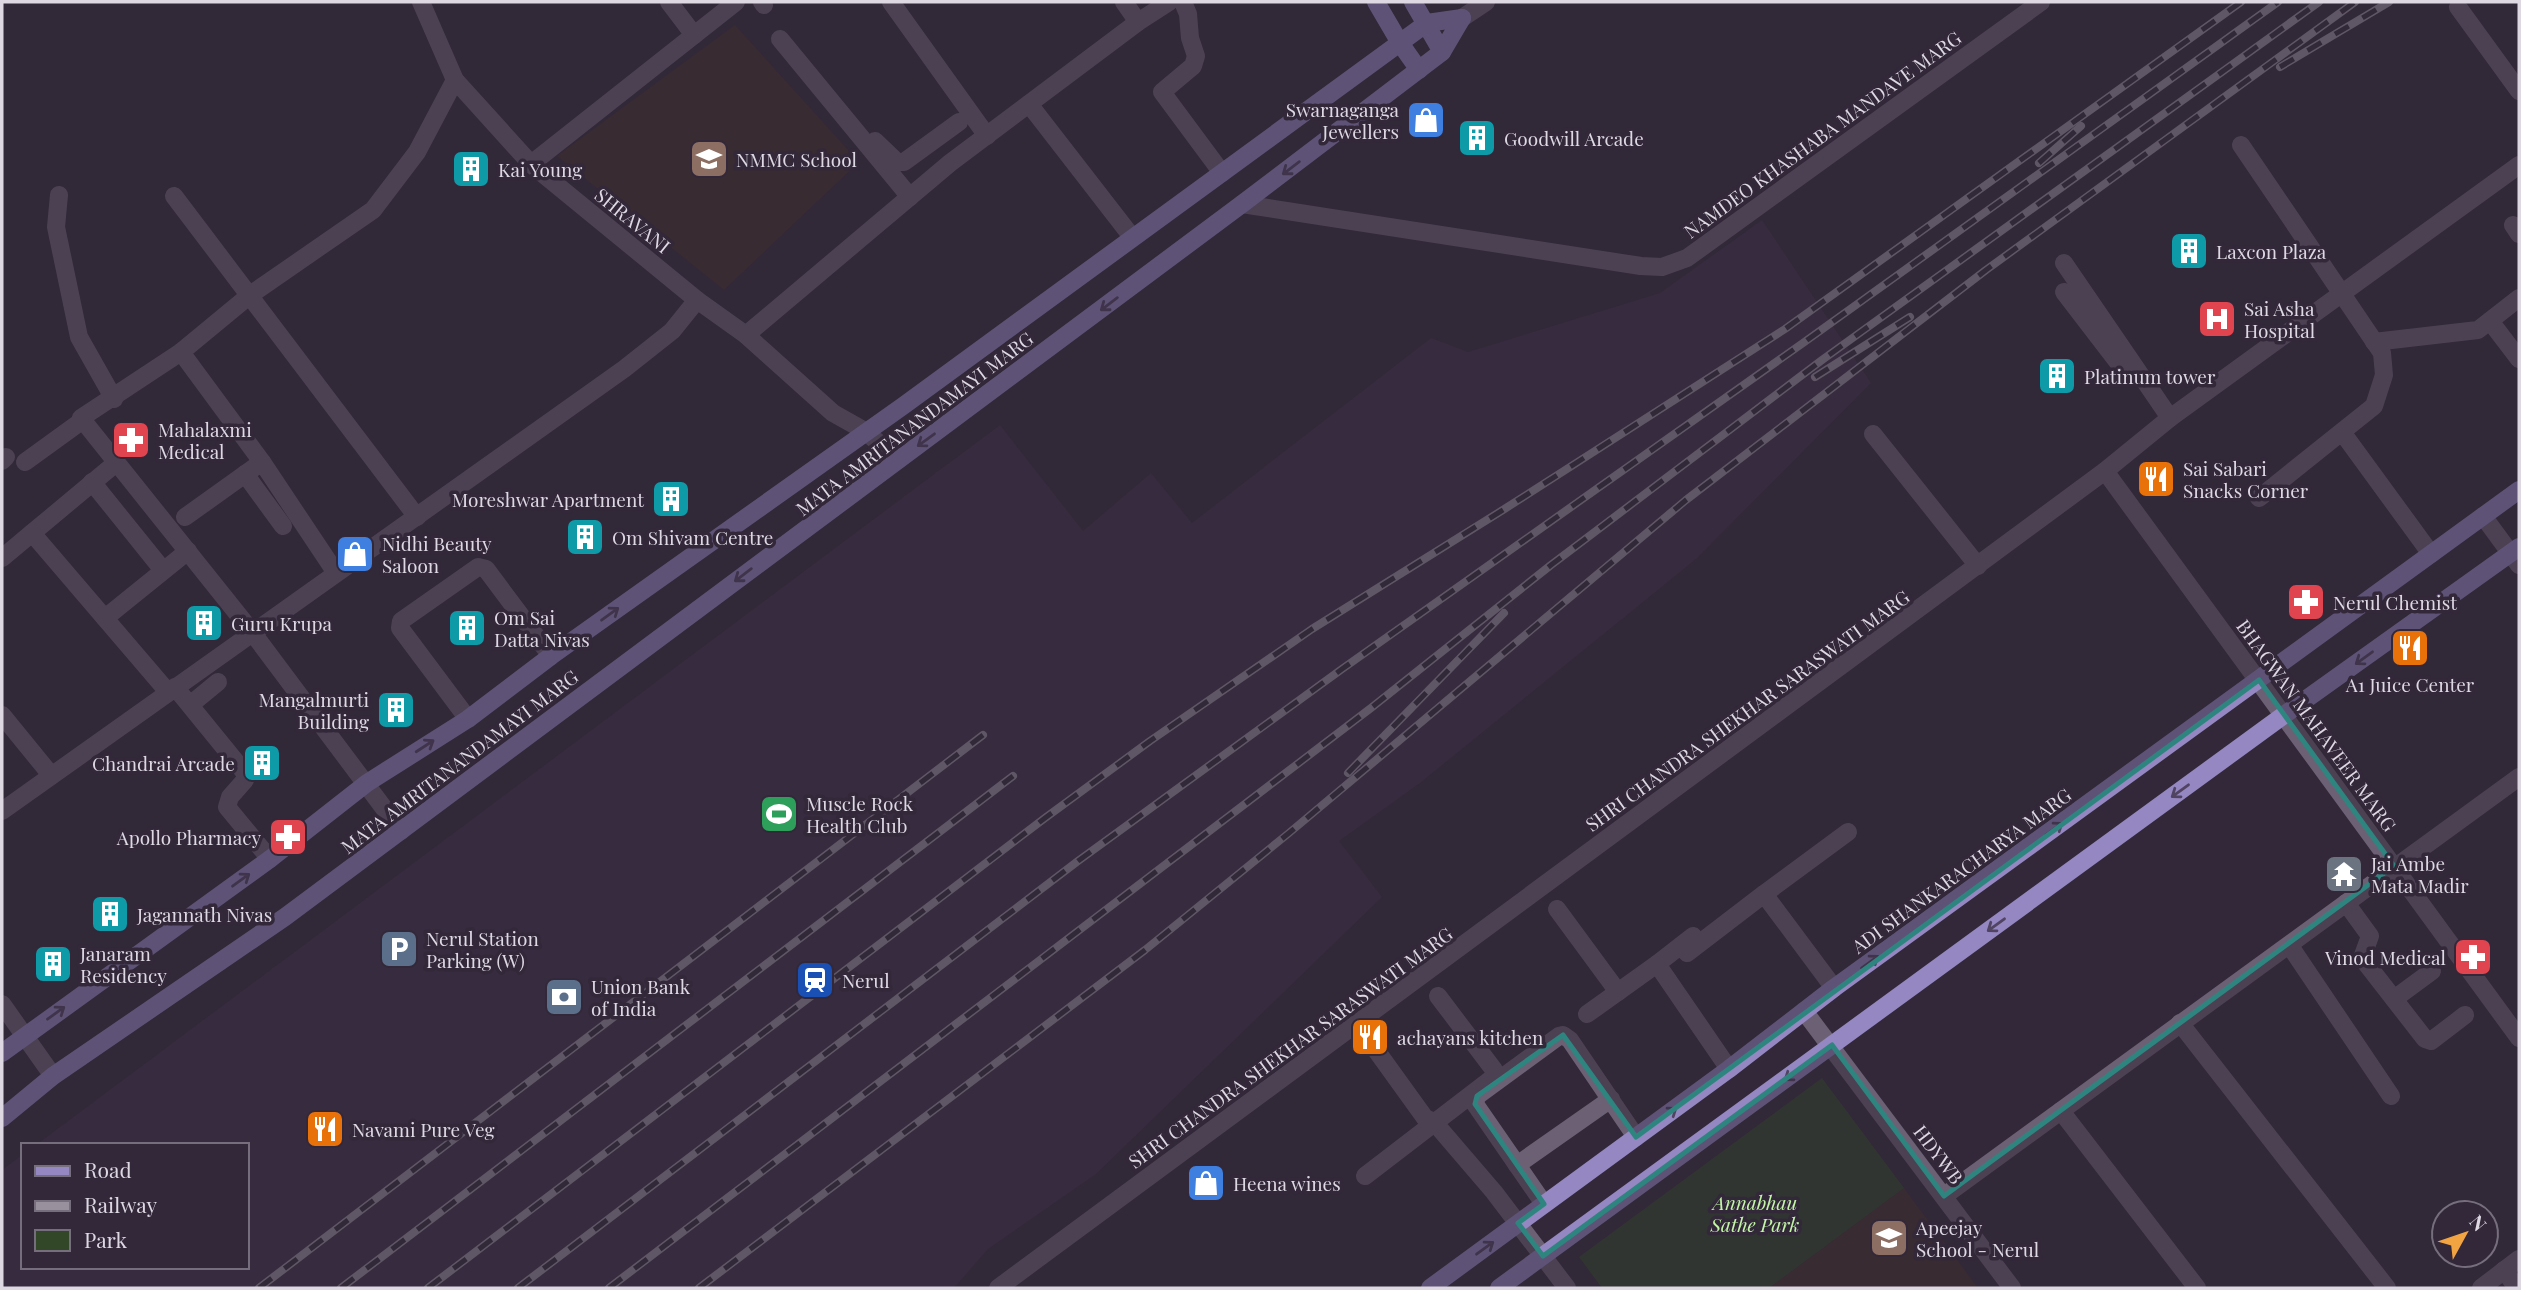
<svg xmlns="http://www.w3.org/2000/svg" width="2521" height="1290" viewBox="0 0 2521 1290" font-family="'Playfair Display',serif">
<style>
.built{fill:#3e3147}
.education{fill:#422f2c}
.green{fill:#324628}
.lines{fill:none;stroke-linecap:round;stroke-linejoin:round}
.minor{stroke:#6c6174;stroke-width:18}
.major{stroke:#9587c1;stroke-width:18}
.rail-casing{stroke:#98909d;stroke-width:8}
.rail{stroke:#322839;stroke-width:5;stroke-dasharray:16;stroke-linecap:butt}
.oneway{stroke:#504462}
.marked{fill:none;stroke:#2e8580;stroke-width:5;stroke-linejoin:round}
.labels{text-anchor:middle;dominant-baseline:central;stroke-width:7;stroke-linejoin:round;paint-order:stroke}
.poi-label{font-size:19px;fill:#ded8e3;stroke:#322839;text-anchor:start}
.street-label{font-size:19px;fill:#ded8e3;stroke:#322839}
.park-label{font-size:19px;font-style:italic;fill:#c3f6a7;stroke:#322839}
</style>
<rect width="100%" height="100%" fill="#322839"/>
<path class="built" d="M1762 220 1871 383 1696 559 1420 783 1339 841 1382 897 1096 1174 988 1249 954 1288H2V1170L23 1154V1267H247V1145H36L1000 425 1083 531 1151 473 1192 523 1431 338 1468 352 1660 293Z"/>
<g class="education">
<path d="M735 25 859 162 724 290 557 156Z"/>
<path d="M1904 1188 1978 1288H1769Z"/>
</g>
<path class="green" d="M1822 1078 1904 1188 1769 1288H1602L1579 1257Z"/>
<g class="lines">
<g class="minor">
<path d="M421 2 455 80 531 164 697 300 746 335 833 413 865 431 898 460"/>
<path d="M669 2 694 35"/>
<path d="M762 2 764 5"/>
<path d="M891 2 987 136"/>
<path d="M1124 2 1138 22"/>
<path d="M1183 2 1188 14 1190 38 1196 56 1193 66 1162 92 1222 173"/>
<path d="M2458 7 2519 91"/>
<path d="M1462 18 1486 2"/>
<path d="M780 39 910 197"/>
<path d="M1029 104 1132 237"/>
<path d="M875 141 897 162H904L959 122"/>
<path d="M2241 145 2382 353 2384 375 2374 406 2259 498"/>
<path d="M531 164 736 2"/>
<path d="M59 195 56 227 79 337 114 399"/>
<path d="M174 196 417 517"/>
<path d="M1242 204 1641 266 1662 267 1687 258 2041 2"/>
<path d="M2513 225 2519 234"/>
<path d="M2064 263 2170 418"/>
<path d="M2064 292 2130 378"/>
<path d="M2490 321 2519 359"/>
<path d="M746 335 950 163 1138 22 1169 2"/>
<path d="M2374 342 2478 330 2519 298"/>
<path d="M181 352 262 462 336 573"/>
<path d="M2342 432 2431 554"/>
<path d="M1873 434 1978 566"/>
<path d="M2 461 6 457"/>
<path d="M25 462 83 420"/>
<path d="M2105 471 2519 1038"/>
<path d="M245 474 283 526"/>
<path d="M92 482 158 564"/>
<path d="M2483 516 2519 565"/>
<path d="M185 517 262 462"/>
<path d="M32 533 116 463"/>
<path d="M2 558 32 533 168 692"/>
<path d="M105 618 188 551"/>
<path d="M175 687 245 773V780L230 797 227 807 270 859"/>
<path d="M190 705 218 682"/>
<path d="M2 715 51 775"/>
<path d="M468 719 400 628 401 621 478 567 486 569 551 656"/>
<path d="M2 811 624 369 672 331 697 300"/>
<path d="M401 831 252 632 81 418 181 352 250 295 373 210 417 152 455 80"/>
<path d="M1764 894 1848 832"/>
<path d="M2346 903 2370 936 2362 958 2425 1039 2431 1041 2465 1015"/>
<path d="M1557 909 1618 992"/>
<path d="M2290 946 2391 1096"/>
<path d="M1687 953 1764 894 1834 988"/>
<path d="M1657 964 1693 936"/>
<path d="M2394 999 2432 971"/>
<path d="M2 1004 53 1076"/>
<path d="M1804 1011 2012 1288"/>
<path d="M1587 1014 1657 964 1729 1069"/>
<path d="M2180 1023 2387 1288"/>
<path d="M1376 1050 1425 1118 1434 1122 1494 1192 1567 1288"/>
<path d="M2061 1111 2197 1288"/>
<path d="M1517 1165 1611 1099"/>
<path d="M1365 1176 1494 1077V1070L1438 996"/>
<path d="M1944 1196 2519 777"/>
<path d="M1544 1204 1475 1104 1477 1096 1559 1036 1563 1035 1570 1040 1636 1137"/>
<path d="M2504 1270 2517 1288"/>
<path d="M998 1288 2105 471 2170 418 2519 165"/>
<path d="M2481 1288 2519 1259"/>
</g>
<g class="major">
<path d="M1376 2 1400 43 1419 70"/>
<path d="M1413 2 1442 52"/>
<path d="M2 1053 270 859 367 783 468 719 551 656 903 406 1427 23 1462 18"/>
<path d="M2 1118 53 1076 285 917 1242 204 1442 52 1462 18"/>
<path d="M1430 1288 1729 1069 1834 988 2519 490"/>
<path d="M1499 1288 2284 715 2519 547"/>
</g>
<defs>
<g id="rail">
<path d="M2280 67 2389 2"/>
<path d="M2039 163 2081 126"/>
<path d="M1815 377 1910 317"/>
<path d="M1348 773 1504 613"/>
<path d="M259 1288 983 735"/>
<path d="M341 1288 1013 776"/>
<path d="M428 1288 1045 818 1150 741 1312 629 1506 508 1785 329 2241 2"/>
<path d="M518 1288 1078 861 1342 669 1803 343 2278 2"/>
<path d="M609 1288 1371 708 1551 565 1822 360 2319 2"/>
<path d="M699 1288 1145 950 1289 833 1686 500 1986 270 2355 2"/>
</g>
</defs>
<use href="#rail" class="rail-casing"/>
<use href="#rail" class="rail"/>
</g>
<defs><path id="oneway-shaft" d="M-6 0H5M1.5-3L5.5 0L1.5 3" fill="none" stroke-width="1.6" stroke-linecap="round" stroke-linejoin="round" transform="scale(1.75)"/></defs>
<g class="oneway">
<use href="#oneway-shaft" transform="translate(1291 168) rotate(143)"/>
<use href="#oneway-shaft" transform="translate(1109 304) rotate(143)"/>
<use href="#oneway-shaft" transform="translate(926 440) rotate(144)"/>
<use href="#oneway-shaft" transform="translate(743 575) rotate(143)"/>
<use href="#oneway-shaft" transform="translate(610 614) rotate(-36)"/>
<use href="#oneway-shaft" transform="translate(2364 658) rotate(144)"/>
<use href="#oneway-shaft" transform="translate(425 746) rotate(-33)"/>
<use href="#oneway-shaft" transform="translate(2180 791) rotate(144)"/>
<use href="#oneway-shaft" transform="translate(2054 829) rotate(-36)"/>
<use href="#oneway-shaft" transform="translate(241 880) rotate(-36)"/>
<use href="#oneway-shaft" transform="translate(1996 925) rotate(144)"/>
<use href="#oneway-shaft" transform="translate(1870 962) rotate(-36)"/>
<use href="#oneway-shaft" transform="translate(56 1013) rotate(-36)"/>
<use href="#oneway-shaft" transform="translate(1793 1074) rotate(144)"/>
<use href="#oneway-shaft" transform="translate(1668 1114) rotate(-36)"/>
<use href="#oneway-shaft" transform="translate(1485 1248) rotate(-36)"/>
</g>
<path d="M0 0H2521V1290H0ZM2259 680 2394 866 1944 1196 1832 1045 1543 1256 1518 1223 1544 1204 1475 1104 1477 1096 1563 1035 1636 1137Z" fill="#322839" fill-opacity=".55" fill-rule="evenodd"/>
<path class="marked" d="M2259 680 2394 866 1944 1196 1832 1045 1543 1256 1518 1223 1544 1204 1475 1104 1477 1096 1563 1035 1636 1137Z"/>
<defs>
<symbol id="shop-square" viewBox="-11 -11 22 22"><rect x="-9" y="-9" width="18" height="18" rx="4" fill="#3f7fe0" stroke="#322839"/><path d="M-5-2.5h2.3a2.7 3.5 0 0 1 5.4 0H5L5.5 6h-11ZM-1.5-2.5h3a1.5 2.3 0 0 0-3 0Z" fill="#fff"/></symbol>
<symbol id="building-square" viewBox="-11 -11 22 22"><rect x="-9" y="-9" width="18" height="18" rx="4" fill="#0f9aa8" stroke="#322839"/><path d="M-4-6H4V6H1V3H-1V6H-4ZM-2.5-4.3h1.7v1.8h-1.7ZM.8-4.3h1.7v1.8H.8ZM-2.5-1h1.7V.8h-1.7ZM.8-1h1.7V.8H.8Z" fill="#fff"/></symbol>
<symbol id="school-square" viewBox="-11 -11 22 22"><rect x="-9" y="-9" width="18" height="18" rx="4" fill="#8d6e63" stroke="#322839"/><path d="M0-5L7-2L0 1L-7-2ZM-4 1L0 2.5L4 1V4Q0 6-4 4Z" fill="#fff"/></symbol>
<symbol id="hospital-square" viewBox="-11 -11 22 22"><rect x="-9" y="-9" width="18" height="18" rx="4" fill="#e0444e" stroke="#322839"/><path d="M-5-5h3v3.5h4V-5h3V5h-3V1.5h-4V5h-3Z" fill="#fff"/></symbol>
<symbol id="pharmacy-square" viewBox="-11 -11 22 22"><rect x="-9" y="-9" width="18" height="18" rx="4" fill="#e0444e" stroke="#322839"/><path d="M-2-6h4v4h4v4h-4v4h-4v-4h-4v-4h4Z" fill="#fff"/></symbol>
<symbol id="restaurant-square" viewBox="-11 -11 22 22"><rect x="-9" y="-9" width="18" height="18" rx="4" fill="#e8710a" stroke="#322839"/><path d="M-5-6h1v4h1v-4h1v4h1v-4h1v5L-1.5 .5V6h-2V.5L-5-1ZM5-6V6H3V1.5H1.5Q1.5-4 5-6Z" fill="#fff"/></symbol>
<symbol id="stadium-square" viewBox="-11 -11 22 22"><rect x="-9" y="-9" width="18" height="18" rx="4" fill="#2e9e5b" stroke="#322839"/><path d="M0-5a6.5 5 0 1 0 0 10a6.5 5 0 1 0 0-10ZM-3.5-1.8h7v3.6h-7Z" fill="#fff"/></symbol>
<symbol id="temple-square" viewBox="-11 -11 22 22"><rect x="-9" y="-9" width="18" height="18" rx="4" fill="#6b7280" stroke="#322839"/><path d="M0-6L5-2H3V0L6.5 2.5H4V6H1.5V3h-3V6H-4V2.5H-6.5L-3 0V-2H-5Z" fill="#fff"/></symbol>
<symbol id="parking-square" viewBox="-11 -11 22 22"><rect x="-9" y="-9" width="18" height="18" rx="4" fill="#5c6f8a" stroke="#322839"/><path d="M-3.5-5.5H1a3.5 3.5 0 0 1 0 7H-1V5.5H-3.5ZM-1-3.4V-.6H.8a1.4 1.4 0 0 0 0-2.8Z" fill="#fff"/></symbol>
<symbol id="station-square" viewBox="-11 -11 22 22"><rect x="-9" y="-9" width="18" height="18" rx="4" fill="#1a4fb4" stroke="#322839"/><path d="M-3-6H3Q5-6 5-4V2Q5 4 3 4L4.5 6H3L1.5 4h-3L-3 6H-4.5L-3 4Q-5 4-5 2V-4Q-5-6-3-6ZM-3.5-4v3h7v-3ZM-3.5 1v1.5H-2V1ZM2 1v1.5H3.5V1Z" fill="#fff"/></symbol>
<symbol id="bank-square" viewBox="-11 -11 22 22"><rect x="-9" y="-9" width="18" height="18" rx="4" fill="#5c6f8a" stroke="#322839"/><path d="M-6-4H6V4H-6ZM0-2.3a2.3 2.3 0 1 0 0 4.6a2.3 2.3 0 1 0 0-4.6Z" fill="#fff"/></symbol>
</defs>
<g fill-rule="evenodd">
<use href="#shop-square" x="1404" y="98" width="44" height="44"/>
<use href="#building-square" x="1455" y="116" width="44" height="44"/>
<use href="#school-square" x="687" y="137" width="44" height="44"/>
<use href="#building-square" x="449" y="147" width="44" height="44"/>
<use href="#building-square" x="2167" y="229" width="44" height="44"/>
<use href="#hospital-square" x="2195" y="297" width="44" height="44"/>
<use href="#building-square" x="2035" y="354" width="44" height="44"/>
<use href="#pharmacy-square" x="109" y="418" width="44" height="44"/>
<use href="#restaurant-square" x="2134" y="457" width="44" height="44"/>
<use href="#building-square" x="649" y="477" width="44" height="44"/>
<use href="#building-square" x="563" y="515" width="44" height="44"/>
<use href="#shop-square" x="333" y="532" width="44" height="44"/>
<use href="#pharmacy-square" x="2284" y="580" width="44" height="44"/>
<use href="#building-square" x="182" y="601" width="44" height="44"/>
<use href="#building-square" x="445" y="606" width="44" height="44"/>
<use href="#restaurant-square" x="2388" y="626" width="44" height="44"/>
<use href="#building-square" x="374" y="688" width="44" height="44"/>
<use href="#building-square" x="240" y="741" width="44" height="44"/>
<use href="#stadium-square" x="757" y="792" width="44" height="44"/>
<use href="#pharmacy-square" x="266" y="815" width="44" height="44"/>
<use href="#temple-square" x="2322" y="852" width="44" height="44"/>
<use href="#building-square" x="88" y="892" width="44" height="44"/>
<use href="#parking-square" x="377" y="927" width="44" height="44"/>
<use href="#pharmacy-square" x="2451" y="935" width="44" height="44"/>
<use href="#building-square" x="31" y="942" width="44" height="44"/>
<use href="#station-square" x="793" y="958" width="44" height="44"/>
<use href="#bank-square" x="542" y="975" width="44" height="44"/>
<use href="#restaurant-square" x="1348" y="1015" width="44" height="44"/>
<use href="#restaurant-square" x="303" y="1107" width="44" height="44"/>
<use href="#shop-square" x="1184" y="1161" width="44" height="44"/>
<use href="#school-square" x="1867" y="1216" width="44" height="44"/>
</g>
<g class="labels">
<g class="poi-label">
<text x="1399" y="109" text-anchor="end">Swarnaganga<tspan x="1399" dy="22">Jewellers</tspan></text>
<text x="1504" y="138">Goodwill Arcade</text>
<text x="736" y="159">NMMC School</text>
<text x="498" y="169">Kai Young</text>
<text x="2216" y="251">Laxcon Plaza</text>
<text x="2244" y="308">Sai Asha<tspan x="2244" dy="22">Hospital</tspan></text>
<text x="2084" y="376">Platinum tower</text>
<text x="158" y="429">Mahalaxmi<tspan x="158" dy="22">Medical</tspan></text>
<text x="2183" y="468">Sai Sabari<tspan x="2183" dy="22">Snacks Corner</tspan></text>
<text x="644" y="499" text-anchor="end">Moreshwar Apartment</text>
<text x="612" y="537">Om Shivam Centre</text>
<text x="382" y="543">Nidhi Beauty<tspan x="382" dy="22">Saloon</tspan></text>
<text x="2333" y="602">Nerul Chemist</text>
<text x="494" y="617">Om Sai<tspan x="494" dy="22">Datta Nivas</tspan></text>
<text x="231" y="623">Guru Krupa</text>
<text x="2410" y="684" text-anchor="middle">A1 Juice Center</text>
<text x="369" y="699" text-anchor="end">Mangalmurti<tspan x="369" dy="22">Building</tspan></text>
<text x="235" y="763" text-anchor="end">Chandrai Arcade</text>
<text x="806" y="803">Muscle Rock<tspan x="806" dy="22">Health Club</tspan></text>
<text x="261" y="837" text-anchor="end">Apollo Pharmacy</text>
<text x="2371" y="863">Jai Ambe<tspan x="2371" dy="22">Mata Madir</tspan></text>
<text x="137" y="914">Jagannath Nivas</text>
<text x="426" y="938">Nerul Station<tspan x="426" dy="22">Parking (W)</tspan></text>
<text x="80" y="953">Janaram<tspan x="80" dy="22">Residency</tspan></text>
<text x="2446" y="957" text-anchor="end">Vinod Medical</text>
<text x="842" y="980">Nerul</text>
<text x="591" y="986">Union Bank<tspan x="591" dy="22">of India</tspan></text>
<text x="1397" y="1037">achayans kitchen</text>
<text x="352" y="1129">Navami Pure Veg</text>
<text x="1233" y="1183">Heena wines</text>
<text x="1916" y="1227">Apeejay<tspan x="1916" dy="22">School - Nerul</tspan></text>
</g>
<g class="street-label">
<text transform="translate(1822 134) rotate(-36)">NAMDEO KHASHABA MANDAVE MARG</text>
<text transform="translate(633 220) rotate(39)">SHRAVANI</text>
<text transform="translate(914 423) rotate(-37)">MATA AMRITANANDAMAYI MARG</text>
<text transform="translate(1747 710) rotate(-36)">SHRI CHANDRA SHEKHAR SARASWATI MARG</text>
<text transform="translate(2317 725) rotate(54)">BHAGWAN MAHAVEER MARG</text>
<text transform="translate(459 761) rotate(-37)">MATA AMRITANANDAMAYI MARG</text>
<text transform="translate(1961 870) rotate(-36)">ADI SHANKARACHARYA MARG</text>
<text transform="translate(1290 1047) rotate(-36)">SHRI CHANDRA SHEKHAR SARASWATI MARG</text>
<text transform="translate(1939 1154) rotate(53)">HDYWB</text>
</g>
<g class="park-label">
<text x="1755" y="1202">Annabhau<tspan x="1755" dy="22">Sathe Park</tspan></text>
</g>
</g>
<rect width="2521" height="1290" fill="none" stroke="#ded8e3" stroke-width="7"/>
<rect x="21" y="1143" width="228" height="126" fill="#322839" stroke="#776e7d" stroke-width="2"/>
<rect x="35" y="1166" width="35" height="10" fill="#9587c1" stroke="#776e7d" stroke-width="2"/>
<text x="84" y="1178" font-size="21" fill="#ded8e3">Road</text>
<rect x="35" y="1201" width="35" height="10" fill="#98909d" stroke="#776e7d" stroke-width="2"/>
<text x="84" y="1213" font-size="21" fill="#ded8e3">Railway</text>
<rect x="35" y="1230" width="35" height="21" fill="#324628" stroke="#776e7d" stroke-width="2"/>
<text x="84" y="1248" font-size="21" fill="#ded8e3">Park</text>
<g transform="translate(2465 1234) rotate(50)"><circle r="33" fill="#322839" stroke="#776e7d" stroke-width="2"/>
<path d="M0-5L12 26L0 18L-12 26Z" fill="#f3a442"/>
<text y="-10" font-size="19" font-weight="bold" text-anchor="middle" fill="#ded8e3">N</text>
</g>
</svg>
